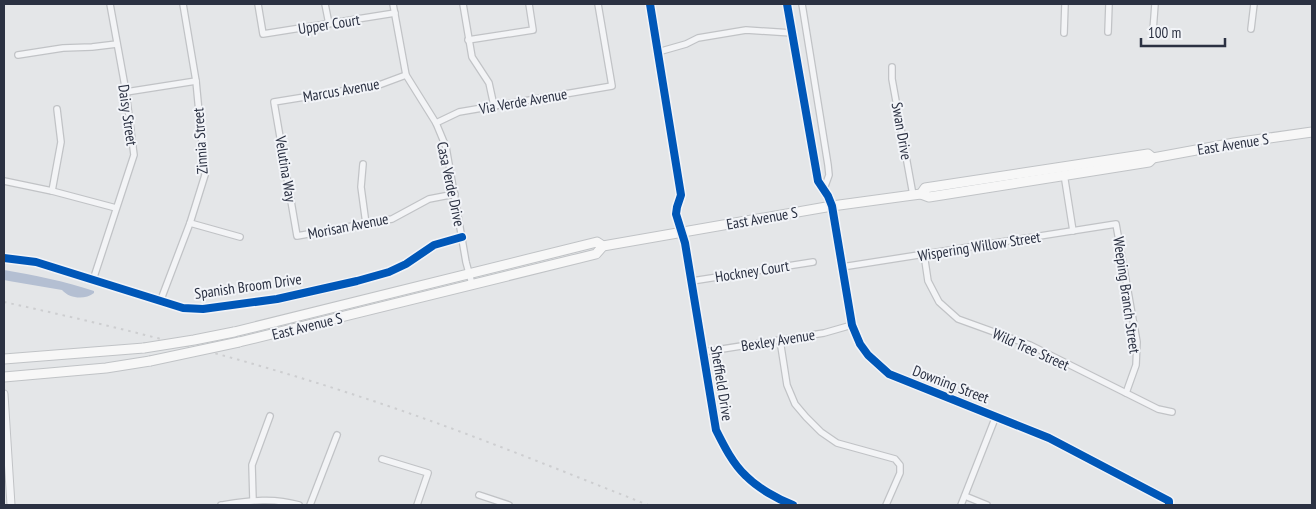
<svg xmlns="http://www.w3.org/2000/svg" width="1316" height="509" viewBox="0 0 1316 509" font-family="'PT Sans Narrow',sans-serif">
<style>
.water{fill:#b4bfd2}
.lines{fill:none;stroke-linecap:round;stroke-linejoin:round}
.minor-casing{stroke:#c1c3c6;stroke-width:8}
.tertiary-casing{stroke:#c1c3c6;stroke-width:9}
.primary-casing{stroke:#c0c3c6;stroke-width:11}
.minor{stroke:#f3f4f6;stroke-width:5.5}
.tertiary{stroke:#f3f4f6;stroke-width:7}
.primary{stroke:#f7f7f7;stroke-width:9}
.rail{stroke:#cdced0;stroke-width:2;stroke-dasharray:2.5 5;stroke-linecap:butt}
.primary-bridge-casing{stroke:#c0c3c6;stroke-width:11;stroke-linecap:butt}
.primary-bridge{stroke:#f7f7f7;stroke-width:9}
.cycleway-casing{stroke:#f2f4f8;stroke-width:11}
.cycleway{stroke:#0057b8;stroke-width:8}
.labels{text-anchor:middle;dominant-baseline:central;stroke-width:4;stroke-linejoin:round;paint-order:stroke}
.street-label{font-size:15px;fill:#2b3142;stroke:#f2f4f8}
</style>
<rect width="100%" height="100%" fill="#e4e6e8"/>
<path class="water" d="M4 270C34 275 64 281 94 291V293C85 300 70 299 62 290L9 281 4 280Z"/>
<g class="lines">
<defs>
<g id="minor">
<path d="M258 4 263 34 395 13"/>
<path d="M325 4 329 24"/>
<path d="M393 4 406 75 436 123 446 147 466 262 472 284"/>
<path d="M463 4 472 57 489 83 494 106"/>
<path d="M650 4 681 195 677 207 676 214 685 243 716 430C724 446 733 464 746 476 758 488 777 499 793 505"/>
<path d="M787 4 818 181 828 196 832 206 852 325 860 344 868 355 889 374 1049 438 1169 501V505"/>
<path d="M802 4 828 165 829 175 824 189"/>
<path d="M1251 29 1254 4"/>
<path d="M1153 31 1155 4"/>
<path d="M1108 32 1109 4"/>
<path d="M1064 33 1065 4"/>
<path d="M468 40 533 30 529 4"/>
<path d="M658 52 686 44 698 38 746 30 792 33"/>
<path d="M18 55 63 48 92 47 117 44"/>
<path d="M892 67V79L913 195"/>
<path d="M406 75 379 85 274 102 297 236 392 219 429 199 455 194"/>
<path d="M126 92 196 81"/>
<path d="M436 123 459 112 612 86 598 4"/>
<path d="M363 164 361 187 366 224"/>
<path d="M1064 174 1073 231"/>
<path d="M4 181 52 191 116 208"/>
<path d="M52 191 61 142 57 109"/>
<path d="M190 223 240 237"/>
<path d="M924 254 928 281 939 302 958 319 1030 345 1158 409 1172 412"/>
<path d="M4 258 36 262 183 308 203 309 277 299 357 281 389 272 406 264 434 245 462 237"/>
<path d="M842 267 1116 224 1137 342 1136 365 1126 393"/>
<path d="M93 280 134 155 126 92 110 4"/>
<path d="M692 281 813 262"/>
<path d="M160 302 190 223 205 175 196 81 183 4"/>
<path d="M780 340 787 385 795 404 806 417 821 432 837 443 895 459 900 465V473L886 505"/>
<path d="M703 352 824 333 852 325"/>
<path d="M382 459 428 473 417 505"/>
<path d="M479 495 509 505"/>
<path d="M965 496 987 505"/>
<path d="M253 500 252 465 270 416"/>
<path d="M221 505C249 501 272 497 299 505"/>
<path d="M310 505 337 435"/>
<path d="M961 505 996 416"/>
</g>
<path id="tertiary" d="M4 394 11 505"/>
<g id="primary">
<path d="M921 194 925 188 1148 154 1153 158"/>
<path d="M234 332 597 242 603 246"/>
<path d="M239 342 580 258 596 254 603 246 832 206 913 195 921 194 929 197 1149 162 1153 158 1234 143 1312 132"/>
<path d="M4 359 144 348"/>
<path d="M4 377 106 368 150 361"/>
</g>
</defs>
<use href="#minor" class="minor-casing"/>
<use href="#tertiary" class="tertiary-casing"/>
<use href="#primary" class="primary-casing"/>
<use href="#minor" class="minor"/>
<use href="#tertiary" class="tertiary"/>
<use href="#primary" class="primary"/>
<path class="rail" d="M4 302C123 328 242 358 358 396 457 428 552 467 648 505"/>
<defs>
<g id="primary-bridge">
<path d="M144 348 194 340 234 332"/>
<path d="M150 361 239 342"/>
</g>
</defs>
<use href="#primary-bridge" class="primary-bridge-casing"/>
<use href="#primary-bridge" class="primary-bridge"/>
<defs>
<g id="cycleway">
<path d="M650 4 681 195 677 207 676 214 685 243 716 430C724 446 733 464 746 476 758 488 777 499 793 505"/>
<path d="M787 4 818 181 828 196 832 206 852 325 860 344 868 355 889 374 1049 438 1169 501V505"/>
<path d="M4 258 36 262 183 308 203 309 277 299 357 281 389 272 406 264 434 245 462 237"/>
</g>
</defs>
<use href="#cycleway" class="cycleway-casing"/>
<use href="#cycleway" class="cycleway"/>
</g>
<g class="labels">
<g class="street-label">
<text transform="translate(329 24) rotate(-9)">Upper Court</text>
<text transform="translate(341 90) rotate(-10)">Marcus Avenue</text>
<text transform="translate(523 101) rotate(-10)">Via Verde Avenue</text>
<text transform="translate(128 115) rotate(82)">Daisy Street</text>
<text transform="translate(902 131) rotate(80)">Swan Drive</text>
<text transform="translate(200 141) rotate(-94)">Zinnia Street</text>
<text transform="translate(1233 144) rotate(-9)">East Avenue S</text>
<text transform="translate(286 169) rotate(81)">Velutina Way</text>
<text transform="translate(451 184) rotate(78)">Casa Verde Drive</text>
<text transform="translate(762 218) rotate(-10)">East Avenue S</text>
<text transform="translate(348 226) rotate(-11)">Morisan Avenue</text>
<text transform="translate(979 246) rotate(-9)">Wispering Willow Street</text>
<text transform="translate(752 271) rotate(-9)">Hockney Court</text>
<text transform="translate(248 286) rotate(-8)">Spanish Broom Drive</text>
<text transform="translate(1127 295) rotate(82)">Weeping Branch Street</text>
<text transform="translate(307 326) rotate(-14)">East Avenue S</text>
<text transform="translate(778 340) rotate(-9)">Bexley Avenue</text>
<text transform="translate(1031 349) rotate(24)">Wild Tree Street</text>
<text transform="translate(722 383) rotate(81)">Sheffield Drive</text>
<text transform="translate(951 384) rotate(21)">Downing Street</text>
</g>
</g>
<rect width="1316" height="509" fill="none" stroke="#2b3142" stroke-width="10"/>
<path d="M1141 38v8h84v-8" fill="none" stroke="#2b3142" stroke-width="2.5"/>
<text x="1148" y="38" font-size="15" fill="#2b3142" stroke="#f2f4f8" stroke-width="4" paint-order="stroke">100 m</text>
</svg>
